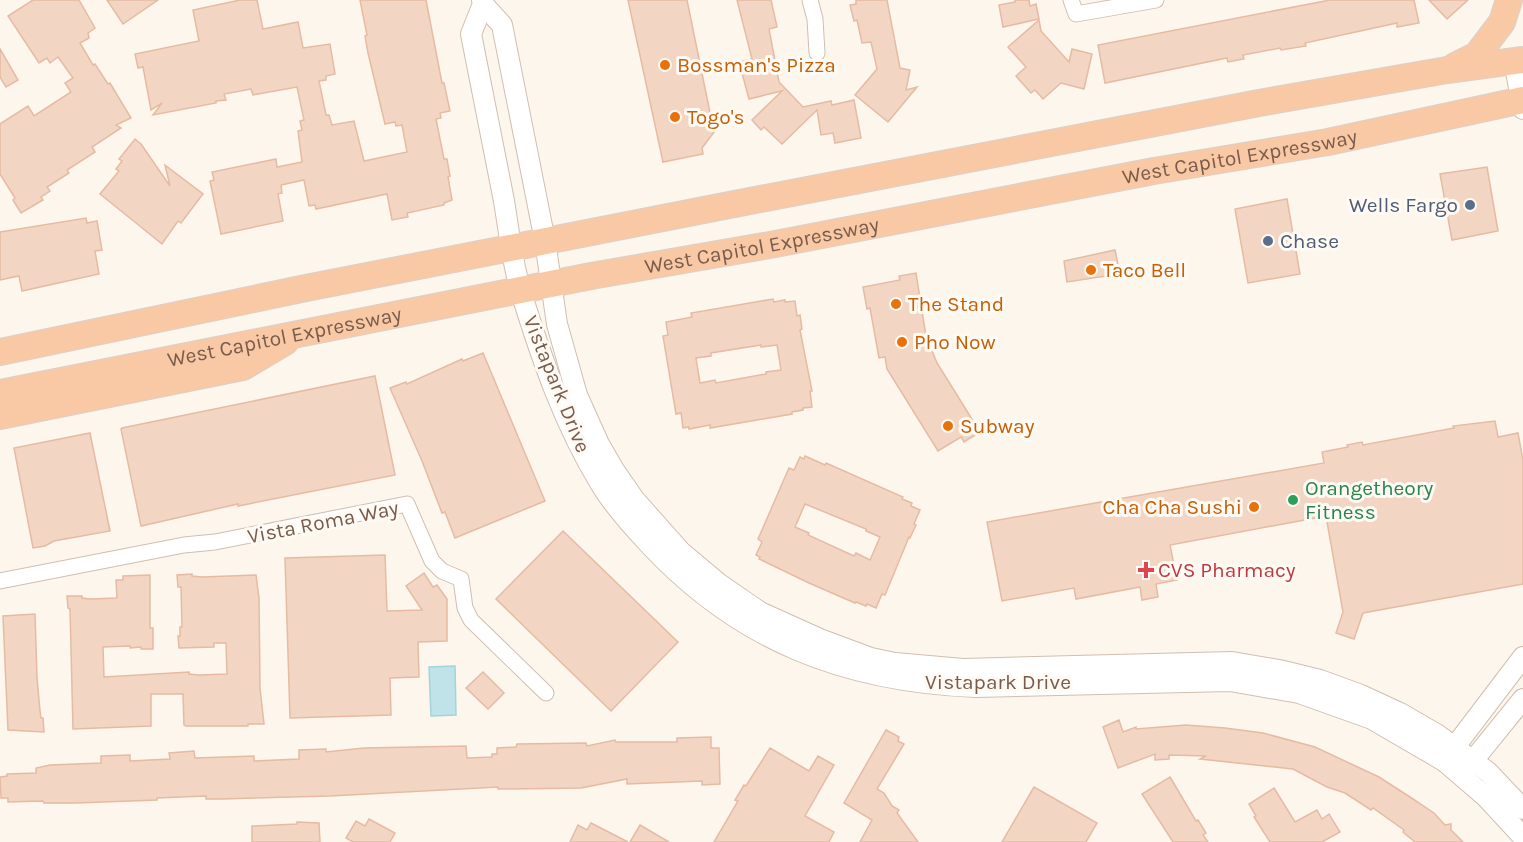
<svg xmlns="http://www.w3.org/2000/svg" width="1523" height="842" viewBox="0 0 1523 842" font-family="Karla,sans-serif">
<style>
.water{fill:#bfe3e8;stroke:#a5d3da;stroke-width:1.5}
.building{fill:#f3d5c3;stroke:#e6bba3;stroke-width:1.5;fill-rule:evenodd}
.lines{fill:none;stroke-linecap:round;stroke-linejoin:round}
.minor-casing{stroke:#d1beb0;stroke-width:17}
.tertiary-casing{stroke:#d1beb0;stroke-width:22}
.trunk-casing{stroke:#dad1cd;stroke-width:28}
.minor{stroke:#fff;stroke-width:15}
.tertiary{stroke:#fff;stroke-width:20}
.trunk{stroke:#f9c8a4;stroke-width:26}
.food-dot{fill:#e8710a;stroke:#fffaf3;stroke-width:2}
.service-dot{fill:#5c6f8a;stroke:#fffaf3;stroke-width:2}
.leisure-dot{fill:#2e9e5b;stroke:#fffaf3;stroke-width:2}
.health-dot{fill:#e0444e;stroke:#fffaf3;stroke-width:2}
.labels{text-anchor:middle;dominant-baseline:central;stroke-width:6;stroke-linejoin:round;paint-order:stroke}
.food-label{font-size:21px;fill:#c56008;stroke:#fffaf3;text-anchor:start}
.street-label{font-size:21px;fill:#7a5c4d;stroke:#fffaf3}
.service-label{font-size:21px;fill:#4e5e75;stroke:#fffaf3;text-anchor:end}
.leisure-label{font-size:21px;fill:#27864d;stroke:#fffaf3;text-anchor:start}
.health-label{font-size:21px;fill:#be3a42;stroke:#fffaf3;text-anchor:start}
</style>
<rect width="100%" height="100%" fill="#fdf6ec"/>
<path class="water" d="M455 666 456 715 431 716 429 667Z"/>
<g class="building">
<path d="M33 0H79L95 28 88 33 89 38 80 43 93 65 95 64 108 84 110 83 131 118 116 125 121 128 92 147 95 152 67 170 69 173 47 187 50 191 41 197 43 200 21 213 13 200 15 198 0 174V124L28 106 34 116 71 92 65 83 73 78 58 57 50 63 47 58 39 63 8 16Z"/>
<path d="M107 0H158L123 24Z"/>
<path d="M240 0H257L263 29 298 22 303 48 330 44 335 74 326 76V80L319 81 326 115H329L332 125 354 121 364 161 407 152 402 125 396 126 395 122 385 124 368 53 365 36 367 35 360 0H426L442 83H444L450 111 440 113 441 118 436 119 444 159H447L450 176 448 177 452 200 444 203V205L407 213 408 217 392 220 387 194 316 209 315 205 309 206 304 180 281 185 282 193 278 194 283 221 221 234 210 181 214 180 212 172 276 159 277 167 302 162 298 131 302 130 300 121 304 120 297 87 253 95 251 89 224 94 226 100 216 101V103L153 115 162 103 151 110 143 67 138 68 135 54 199 41 193 10Z"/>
<path d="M628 0H687L714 132 702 148 703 154 663 162Z"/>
<path d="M737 0H771L777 27 769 29 779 82 803 107 831 101 832 105 854 100 861 138 835 143 833 133 821 135 817 110 782 144 764 127 761 130 752 120 782 91 749 99 739 62 752 59Z"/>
<path d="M856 0H887L900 68 910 70 906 90 917 87 888 122 855 95 877 69 871 42 862 43 857 20 854 21 850 5 856 4Z"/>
<path d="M1015 0H1029L1030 6 1036 4 1039 19 1003 27 999 5 1015 2Z"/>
<path d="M1330 0H1414L1419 23 1397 27V23L1305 43 1306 46 1281 50 1280 48 1243 55 1244 59 1228 62 1227 58 1105 83 1098 45Z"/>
<path d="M1429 0H1468L1447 19Z"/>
<path d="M1039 20 1041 31 1069 62 1072 49 1092 54 1084 89 1061 83 1043 99 1035 90 1031 93 1016 76 1026 67 1008 47Z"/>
<path d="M0 49 18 80 6 87 0 77Z"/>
<path d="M135 139 141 144 170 186 165 165 203 194 181 223 178 221 162 244 100 194 119 171 116 169 122 161 119 159Z"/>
<path d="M1487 167 1498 231 1452 240 1440 174Z"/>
<path d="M1287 199 1300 274 1248 283 1235 209Z"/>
<path d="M86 218 87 223 97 221 102 250 95 251 99 274 22 291 19 276 0 280V232Z"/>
<path d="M1115 250 1120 274 1067 282 1064 261Z"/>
<path d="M916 273 926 336 937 363 980 432 964 442 961 437 938 451 887 369 885 357 879 358 870 308 867 309 863 287 900 280 899 276Z"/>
<path d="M773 299 774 302 785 300V302L795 301 797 316 800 315 802 329 800 330 812 391H810L812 407 803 408V410L792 412V414L757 420 710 428V425L689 429V427L683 428 681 413 676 414 663 336 668 335 666 322 692 317 691 313ZM761 345V347L777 345 781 370 766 372V374L716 383 715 380 700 383 696 358 711 356V353Z"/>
<path d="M483 353 545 501 455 538 445 512 442 513 422 461 390 388 406 382 407 384 462 359 463 361Z"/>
<path d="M375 376 395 475 238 506V504L141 526 121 429 122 428Z"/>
<path d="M1495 421 1498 437 1518 433 1523 460V584L1363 613 1354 639 1336 633 1343 612 1326 516 1170 545 1177 580 1156 584 1158 597 1142 600 1140 587 1076 599 1074 588 1002 601 987 522 1324 463 1322 452 1348 447 1347 445 1362 442 1363 445 1454 428 1453 426Z"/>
<path d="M90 433 110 531 54 541 45 546 33 548 14 448Z"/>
<path d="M805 456 825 465 826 463 903 497 902 499 912 503 911 506 920 510 914 524 916 525 910 538 909 537 885 595 882 594 876 608 867 604 866 606 856 602 855 603 809 583 759 559 760 557 756 555 762 542 758 539 789 468 794 470 800 457 804 459ZM805 504 866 529V531L880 537 870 560 856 553 854 556 808 535 809 533 795 527Z"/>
<path d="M563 531 678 642 611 711 496 599Z"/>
<path d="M385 555 387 611 422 610 406 586 424 573 433 587 437 585 447 599V641L418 642 419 677 390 678 391 715 290 718 285 558Z"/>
<path d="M192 574V576L202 577 256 575 259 598 260 688 264 724H248V726H186L184 725 183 694H151V726L73 729 70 609 68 608 67 596H82V598L90 599 117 598 116 580H123V576L150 575V628H153V649H141V647L130 648V646L103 647 104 677 189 672V674L199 675 227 674 226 643H214V647L179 648 178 636H180V627H182L181 587H178L177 575Z"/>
<path d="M35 614 37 678 40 711 41 718H43L44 732 8 730 3 616Z"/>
<path d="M483 672 504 693 488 709 466 688Z"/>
<path d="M1119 720 1123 732 1136 727V729L1186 725 1225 728 1263 733 1315 747 1379 777 1410 797 1434 813 1445 825 1451 824V830L1463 842H1415L1403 832 1404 830 1373 808 1371 810 1345 793 1327 787 1293 769 1200 759 1206 756 1169 755V759L1155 760V754L1118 768 1103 727Z"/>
<path d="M886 730 899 737 898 741 904 744 877 789 884 793 892 806 899 810 897 813 918 842H860L872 820 844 803Z"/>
<path d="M711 737V748H719L720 784 702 785V781L627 784V779L581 788 498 789V787L330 796 222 799H206V796L157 798V800L76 803H44L43 801 8 802V798H1L0 777 7 776V774L36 773V768L50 765 101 763V756L130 755V761L170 759 169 753 194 751 195 758 254 756V761L299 759V750L326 749V752L364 748 466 746 467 758 492 757V754H497V748L516 747 517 744 586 743 587 746 615 740 616 742H677V738Z"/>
<path d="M770 748 809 771 818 756 834 765 805 816 834 832 829 842H714L738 801 735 800 744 785 746 786 751 778Z"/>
<path d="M1170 777 1196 821 1198 820 1206 833 1203 835 1208 842H1173L1142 794Z"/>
<path d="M1034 787 1097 823 1086 842H1002Z"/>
<path d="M1274 788 1295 822 1317 810 1322 819 1329 814 1340 832 1322 842H1270L1254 817 1256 816 1249 804Z"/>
<path d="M369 819 395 833 390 842H353L346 838 356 821 365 826Z"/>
<path d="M297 822 319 823 320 842H252V826L297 824Z"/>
<path d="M591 823 628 842H570L578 825 587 830Z"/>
<path d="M640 825 669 842H630Z"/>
</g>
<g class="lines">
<defs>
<g id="minor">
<path d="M810 0 815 19 817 53"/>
<path d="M1071 0 1076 14 1156 0"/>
<path d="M0 581 184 545 215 542 407 504 432 561 442 571 461 579 465 608 471 620 546 693"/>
</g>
<g id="tertiary">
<path d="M482 0 483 4 471 34C482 90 493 145 504 201 509 231 512 262 521 292 541 357 564 424 600 483 613 505 631 525 649 544 739 641 845 682 976 687L1230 681 1299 693 1372 719 1444 761 1486 797 1523 837"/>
<path d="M483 4 502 25 545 241 557 324 577 395 599 444 614 470 634 499 681 552 718 583 760 612 820 639 871 658 895 663 963 669 1232 662 1279 670 1320 680 1361 695 1400 713 1438 735 1488 772 1523 809"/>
<path d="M1514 61 1523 109"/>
<path d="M1447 757 1523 657"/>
<path d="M1467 768 1523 699"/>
</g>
<g id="trunk">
<path d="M1455 66 1477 55 1502 22 1509 0"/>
<path d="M0 352 306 288 714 208 1259 103 1447 70 1523 60"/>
<path id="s1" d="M0 393 591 276 770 245 1154 171 1328 142 1523 100"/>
<path d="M0 416 243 367 285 342"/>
</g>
</defs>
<use href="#minor" class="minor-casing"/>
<use href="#tertiary" class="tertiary-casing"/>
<use href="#trunk" class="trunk-casing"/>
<use href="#minor" class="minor"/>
<use href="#tertiary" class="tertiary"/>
<use href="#trunk" class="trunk"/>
</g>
<g class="food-dot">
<circle cx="665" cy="65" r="6"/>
<circle cx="675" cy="117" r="6"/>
<circle cx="1091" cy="270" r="6"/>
<circle cx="896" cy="304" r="6"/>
<circle cx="902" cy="342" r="6"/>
<circle cx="948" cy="426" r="6"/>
<circle cx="1254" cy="507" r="6"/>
</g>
<g class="service-dot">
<circle cx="1470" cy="205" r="6"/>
<circle cx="1268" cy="241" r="6"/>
</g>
<circle class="leisure-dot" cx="1293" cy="500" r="6"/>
<path class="health-dot" d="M1143 561h6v6h6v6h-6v6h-6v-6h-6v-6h6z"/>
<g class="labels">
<g class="food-label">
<text x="677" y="65">Bossman's Pizza</text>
<text x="687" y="117">Togo's</text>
<text x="1103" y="270">Taco Bell</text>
<text x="908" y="304">The Stand</text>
<text x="914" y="342">Pho Now</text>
<text x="960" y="426">Subway</text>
<text x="1242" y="507" text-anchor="end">Cha Cha Sushi</text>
</g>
<g class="street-label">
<text stroke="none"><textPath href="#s1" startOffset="1262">West Capitol Expressway</textPath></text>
<text stroke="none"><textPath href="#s1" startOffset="776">West Capitol Expressway</textPath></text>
<text stroke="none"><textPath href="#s1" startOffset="290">West Capitol Expressway</textPath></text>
<text transform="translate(557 384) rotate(68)">Vistapark Drive</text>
<text transform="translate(323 522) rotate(-11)">Vista Roma Way</text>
<text x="998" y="682">Vistapark Drive</text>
</g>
<g class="service-label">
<text x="1458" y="205">Wells Fargo</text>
<text x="1280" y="241" text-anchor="start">Chase</text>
</g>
<g class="leisure-label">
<text x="1305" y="488">Orangetheory<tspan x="1305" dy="24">Fitness</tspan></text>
</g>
<g class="health-label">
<text x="1158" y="570">CVS Pharmacy</text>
</g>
</g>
</svg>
